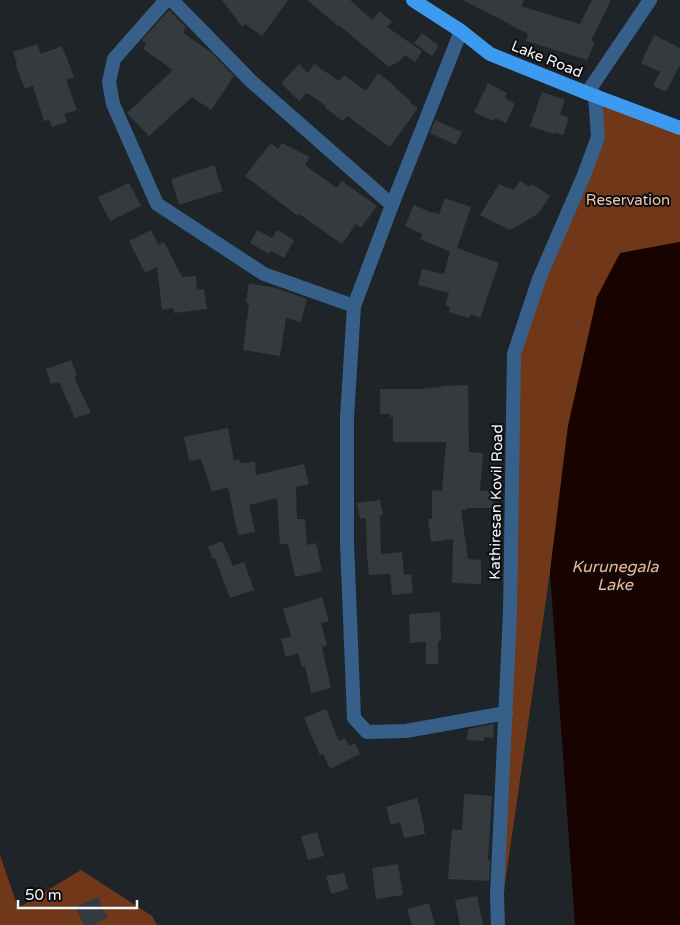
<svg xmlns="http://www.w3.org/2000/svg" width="680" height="925" viewBox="0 0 680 925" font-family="'Varela Round',sans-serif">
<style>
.green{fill:#703818}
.water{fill:#190300}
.building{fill:#353a3f}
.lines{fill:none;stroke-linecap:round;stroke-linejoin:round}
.minor{stroke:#366089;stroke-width:14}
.primary{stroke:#3c9bf0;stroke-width:14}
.labels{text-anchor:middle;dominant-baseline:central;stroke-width:4;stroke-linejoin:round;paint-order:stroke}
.street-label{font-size:15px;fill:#f1f4f8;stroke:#0b0d0f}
.park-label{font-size:15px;fill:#f0c2ac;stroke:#0b0d0f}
.water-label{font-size:16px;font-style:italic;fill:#f7b491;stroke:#0b0d0f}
</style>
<rect width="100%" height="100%" fill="#1f2429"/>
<g class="green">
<path d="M595 95 680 128V242L621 253 597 297 568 426 550 572 499 925 514 354 598 137Z"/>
<path d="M0 855 18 908 81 870 152 916 157 925H0Z"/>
</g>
<path class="water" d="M680 242V925H575L550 572 568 426 597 297 620 253Z"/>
<g class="building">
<path d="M222 0H288L262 36 245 24 242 27Z"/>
<path d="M307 0H350L372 20 380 11 392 22 387 27 422 51 415 62 405 55 401 60 389 67 339 25 338 26Z"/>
<path d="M463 0H524L521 6 580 24 592 0H611L591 41 595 42 587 60 526 41 528 34Z"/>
<path d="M169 10 186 27 183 33 211 52 234 76 211 110 192 97 149 136 127 113 173 70 143 49 146 44 142 40Z"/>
<path d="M422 33 439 46 432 56 414 43Z"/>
<path d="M654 35 680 48V65L666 92 653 86 660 72 641 63Z"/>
<path d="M37 44 41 54 62 46 74 77 66 80 77 110 64 114 67 122 52 127 49 120 44 121 33 86 25 89 15 64 17 63 13 52Z"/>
<path d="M299 64 308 73 314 64 339 81 344 75 366 91 378 73 396 87 395 88 411 101 410 103 418 108 390 147 347 116 343 121 325 108 326 106 307 93 299 101 281 83Z"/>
<path d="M488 83 507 93 505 98 515 104 506 123 495 118 493 121 474 112Z"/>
<path d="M542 92 565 100 560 114 569 118 563 135 554 132 553 134 530 126Z"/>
<path d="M435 120 462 132 456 145 430 133Z"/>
<path d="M271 143 278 149 282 143 309 157 305 165 337 188 342 181 377 206 361 228 356 224 342 244 299 214 298 216 245 176Z"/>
<path d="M214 165 223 191 179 205 171 179Z"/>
<path d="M520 181 530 187 532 184 550 196 538 214 510 230 480 215 499 184 514 190Z"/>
<path d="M129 183 141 206 110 221 98 197Z"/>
<path d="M445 198 471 207 457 248 499 263 480 318 470 314 469 318 449 312 450 307 445 305 449 293 418 285 422 269 444 274 450 252 420 239 422 234 405 226 414 205 432 213V212L439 214Z"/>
<path d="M151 230 158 245 164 242 182 277 196 276 197 290 204 289 207 309 174 313 173 308 162 310 157 267 145 273 129 241Z"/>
<path d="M257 230 272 238 277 230 294 240 284 258 271 251 269 254 250 243Z"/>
<path d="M249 283 276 288 307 299 301 322 286 318 280 356 243 350 249 303 246 302Z"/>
<path d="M71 360 77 376 74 377 91 413 75 418 59 382 51 384 46 369Z"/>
<path d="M468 385 469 452 483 453 480 491 493 490V508H466V510H461L468 559 481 560V584L452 583 453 539 431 542 428 519H432V490L442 491 446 442H393V417H390V414H380V389H419L442 387 441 386Z"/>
<path d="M228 428 234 461 239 459 240 463 255 462 256 475 304 464 309 484 296 487 297 519H305L307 545 316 543 322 571 295 577 288 544H280L277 498 249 505 255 532 238 535 228 487 212 492 201 459 189 461 184 437Z"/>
<path d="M380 500 383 515H380L381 554 402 552 404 575 411 574 413 593 392 595 390 574 369 575 367 553 366 518 360 519 357 503Z"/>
<path d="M222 541 233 566 244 562 254 590 230 598 215 558 213 559 208 547Z"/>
<path d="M322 597 329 621 321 623 327 645 322 647 331 688 311 693 305 666 302 667 298 653 286 657 281 639 291 636 283 609Z"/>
<path d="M440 612 441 641H438V664H426V642L410 643 409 614Z"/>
<path d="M326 709 339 741 345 738 349 746 355 743 360 754 330 769 323 754 320 755 304 718Z"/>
<path d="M494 724 493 738 484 737V741L467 740 468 729Z"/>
<path d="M464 794 492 796 488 860H490L489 881 448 879 452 829 462 830Z"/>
<path d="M417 798 422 816 425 834 404 838 400 822 391 825 386 807Z"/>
<path d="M317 832 324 856 308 860 301 836Z"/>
<path d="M398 864 403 895 376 899 372 868Z"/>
<path d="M344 873 348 889 331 894 326 876Z"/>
<path d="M477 896 483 925H460L455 900Z"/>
<path d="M98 897 108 918 92 925H84L75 907Z"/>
<path d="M429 903 435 925H412L407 909Z"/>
</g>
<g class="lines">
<g class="minor">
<path d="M166 0 114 59 109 82 113 104 157 204 264 274 354 306"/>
<path d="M172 0 252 82 392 205"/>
<path d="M461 31 392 205 354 306 347 417V543L354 718 367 732 406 731 506 713"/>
<path d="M587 93 650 0"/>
<path d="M498 925 497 895 510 612 514 354 539 279 584 175 598 137 595 95"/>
</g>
<path class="primary" d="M413 0 461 31 490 54 587 93 680 128"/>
</g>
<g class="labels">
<g class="street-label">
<text transform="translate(547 59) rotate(22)">Lake Road</text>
<text transform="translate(496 502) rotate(-89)">Kathiresan Kovil Road</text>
</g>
<g class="park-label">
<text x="628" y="200">Reservation</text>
</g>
<g class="water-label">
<text x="615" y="567">Kurunegala<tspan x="615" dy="18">Lake</tspan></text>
</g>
</g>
<path d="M18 900v8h119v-8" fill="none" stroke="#f1f4f8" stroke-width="2.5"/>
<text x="25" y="900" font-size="15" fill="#f1f4f8" stroke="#0b0d0f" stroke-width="4" paint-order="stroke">50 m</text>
</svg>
